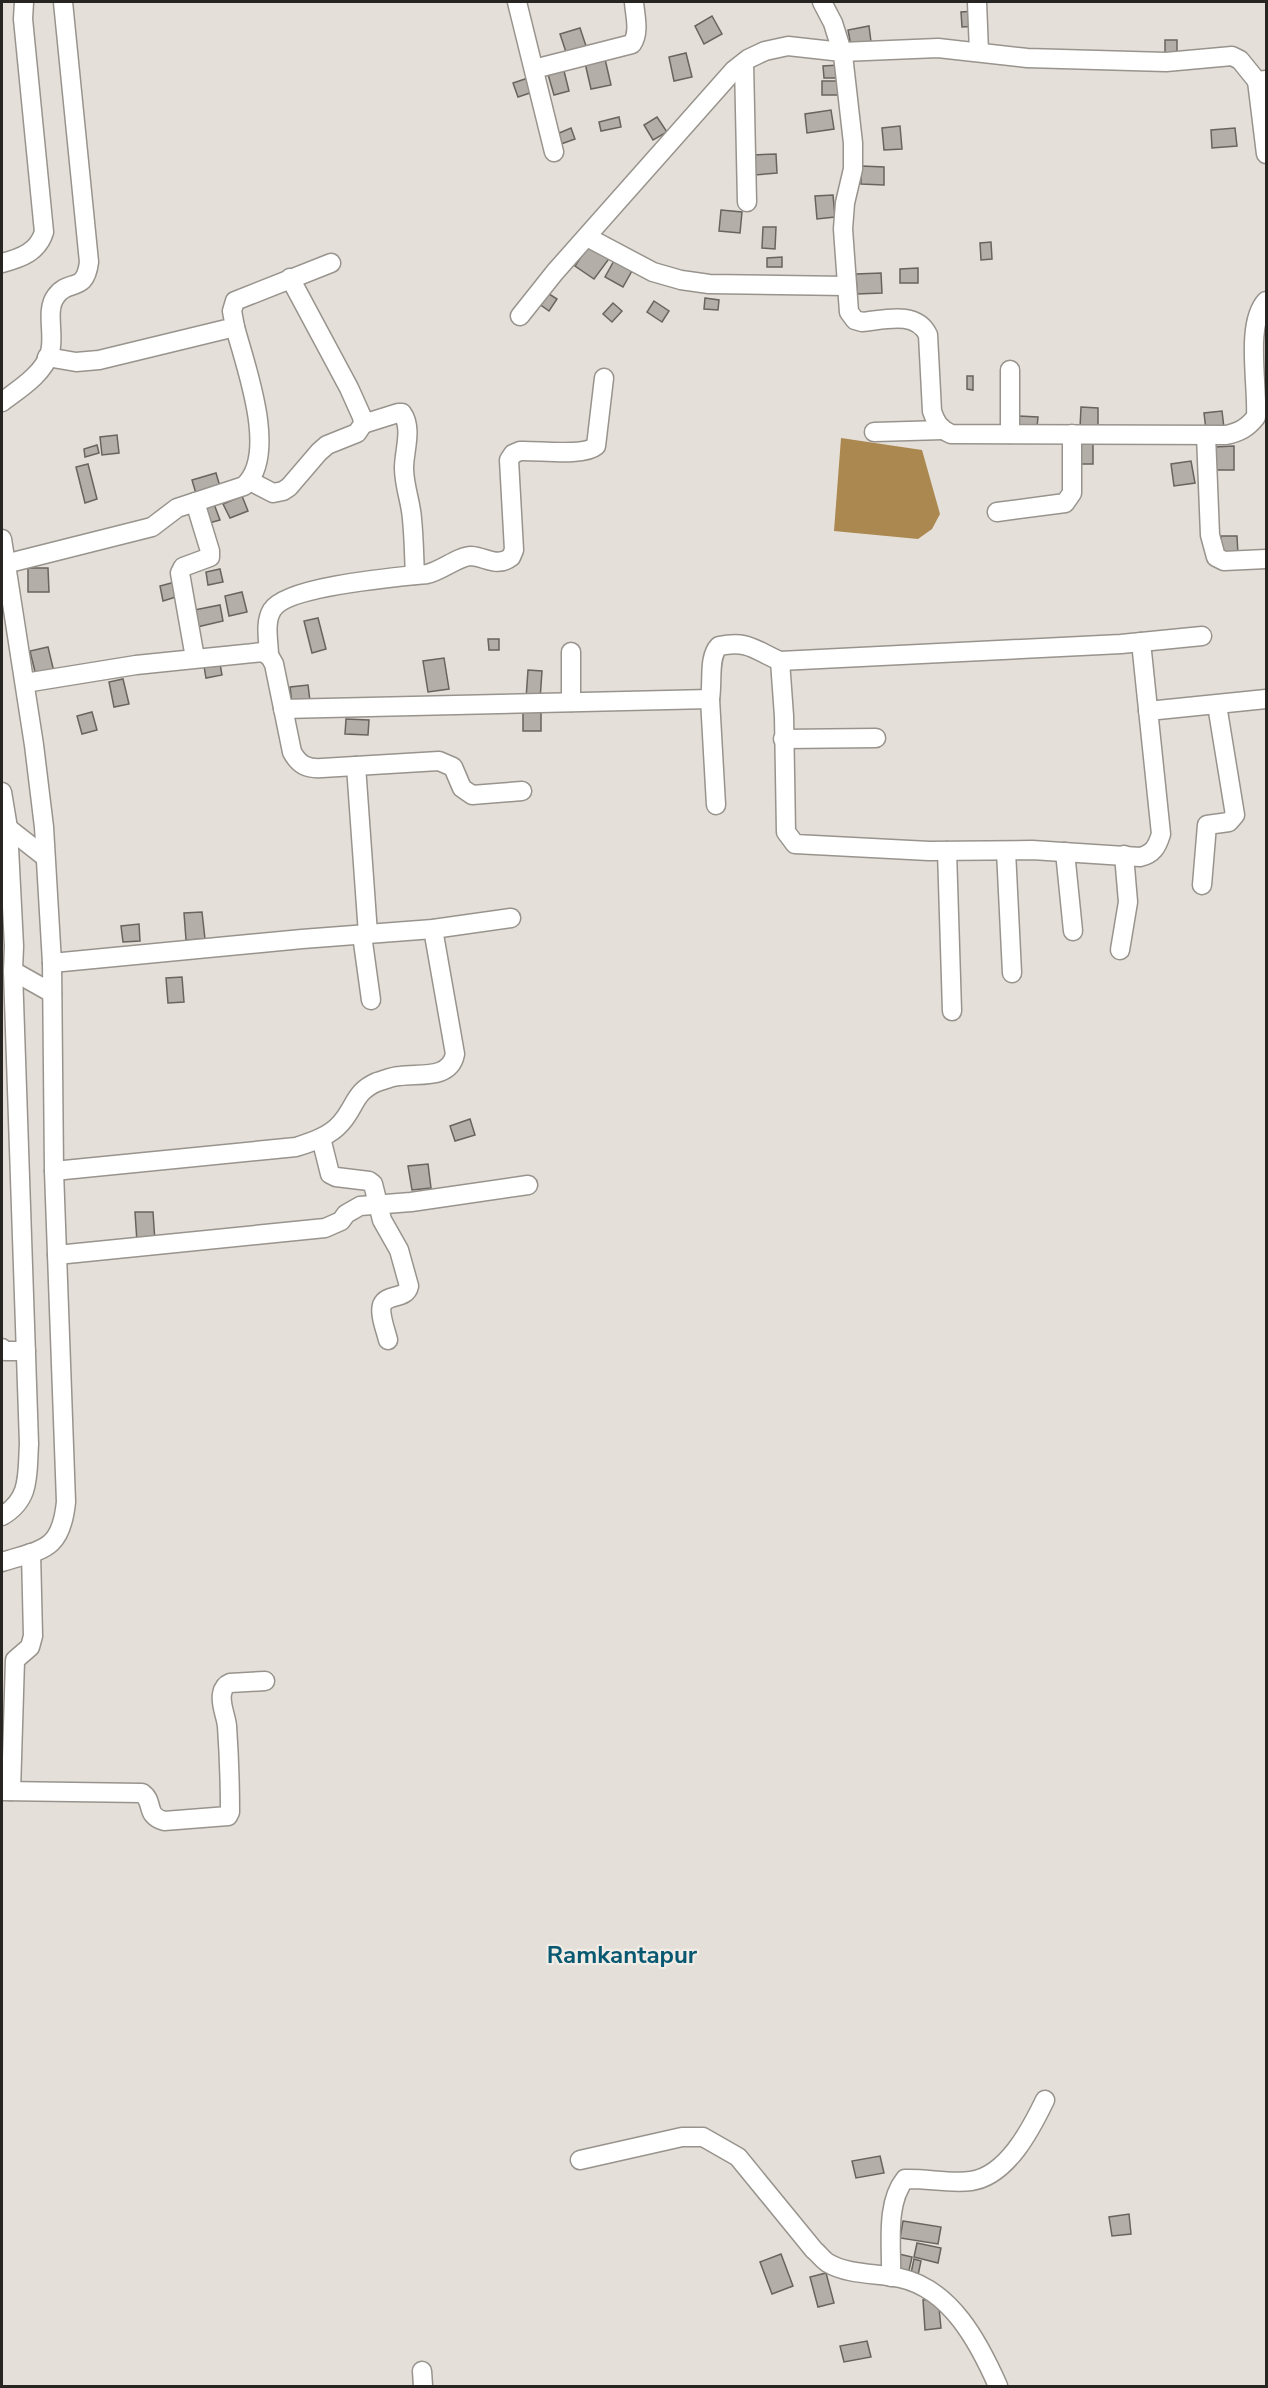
<svg xmlns="http://www.w3.org/2000/svg" width="1268" height="2388" viewBox="0 0 1268 2388" font-family="'Nunito Sans',sans-serif">
<style>
.water{fill:#ab8850}
.building{fill:#b3aea8;stroke:#68645e;stroke-width:1.5}
.lines{fill:none;stroke-linecap:round;stroke-linejoin:round}
.minor-casing{stroke:#98948d;stroke-width:21}
.minor{stroke:#fff;stroke-width:18}
.labels{text-anchor:middle;dominant-baseline:central;stroke-width:4.5;stroke-linejoin:round;paint-order:stroke}
.district-label{font-size:24px;font-weight:bold;fill:#095872;stroke:#f1ece5}
</style>
<rect width="100%" height="100%" fill="#e4dfd8"/>
<path class="water" d="M841 438 922 450 940 514 932 529 918 539 834 531Z"/>
<g class="building">
<path d="M976 11 978 26 962 27 961 12Z"/>
<path d="M712 16 722 34 704 44 695 26Z"/>
<path d="M869 26 871 42 851 46 848 30Z"/>
<path d="M580 28 587 49 567 55 560 34Z"/>
<rect x="1165" y="40" width="12" height="19"/>
<path d="M686 53 692 77 674 81 669 57Z"/>
<path d="M605 59 611 85 591 89 585 63Z"/>
<path d="M839 65 840 78H824L823 66Z"/>
<path d="M563 67 569 91 554 95 547 71Z"/>
<path d="M531 77 536 91 518 97 513 83Z"/>
<rect x="822" y="81" width="19" height="14"/>
<path d="M831 110 834 129 807 133 805 114Z"/>
<path d="M619 117 621 127 601 131 599 122Z"/>
<path d="M657 117 667 132 653 140 644 125Z"/>
<path d="M900 126 902 149 884 150 882 128Z"/>
<path d="M571 128 575 139 561 144 557 134Z"/>
<path d="M1235 128 1237 146 1212 148 1211 130Z"/>
<path d="M776 154 777 173 754 175 752 155Z"/>
<path d="M861 166 884 167V185L861 184Z"/>
<path d="M833 195 835 217 817 219 815 196Z"/>
<path d="M721 210 742 212 740 233 719 231Z"/>
<path d="M763 227H776L775 249 762 248Z"/>
<path d="M591 242 611 256 594 279 575 266Z"/>
<path d="M991 242 992 259 981 260 980 243Z"/>
<path d="M782 257V267H767V258Z"/>
<path d="M615 259 633 269 623 287 605 277Z"/>
<path d="M918 268V283H900V269Z"/>
<path d="M881 273 882 293 857 294 856 274Z"/>
<path d="M546 292 557 299 549 311 538 303Z"/>
<path d="M705 298 719 300 718 310 704 309Z"/>
<path d="M654 301 669 311 662 322 647 312Z"/>
<path d="M613 303 622 311 612 322 603 314Z"/>
<path d="M967 376H973V390L967 389Z"/>
<path d="M1081 407 1098 408V429L1080 428Z"/>
<path d="M1222 411 1224 428 1206 430 1204 413Z"/>
<path d="M1019 416 1038 417 1037 427 1019 426Z"/>
<path d="M117 435 119 453 102 455 100 437Z"/>
<rect x="1077" y="438" width="16" height="26"/>
<path d="M97 445 99 453 85 457 84 449Z"/>
<path d="M1234 446V470H1214V447Z"/>
<path d="M1191 461 1195 483 1174 486 1171 464Z"/>
<path d="M88 464 97 499 85 503 76 467Z"/>
<path d="M216 473 221 490 197 497 192 480Z"/>
<path d="M242 496 248 511 230 518 223 504Z"/>
<path d="M214 504 220 520 209 523 204 508Z"/>
<path d="M1221 536H1237L1238 555H1222Z"/>
<path d="M28 568H48L49 592H28Z"/>
<path d="M220 569 223 582 208 585 206 572Z"/>
<path d="M175 582 179 596 163 601 160 586Z"/>
<path d="M242 592 247 612 229 616 225 596Z"/>
<path d="M220 605 223 621 197 627 194 610Z"/>
<path d="M318 618 326 649 312 653 304 621Z"/>
<path d="M488 639H499V650H489Z"/>
<path d="M48 647 54 672 36 676 30 651Z"/>
<path d="M444 658 449 689 428 692 423 661Z"/>
<path d="M220 664 222 675 206 678 204 666Z"/>
<path d="M528 670 542 671 540 700 526 699Z"/>
<path d="M123 679 129 704 114 707 109 682Z"/>
<path d="M308 685 310 701 292 703 290 687Z"/>
<rect x="523" y="709" width="18" height="22"/>
<path d="M92 712 97 730 82 734 77 716Z"/>
<path d="M346 719 369 720 368 735 345 734Z"/>
<path d="M202 912 205 939 186 940 184 913Z"/>
<path d="M139 924 140 941 123 942 121 926Z"/>
<path d="M182 977 184 1002 168 1003 166 978Z"/>
<path d="M470 1119 475 1135 455 1141 450 1126Z"/>
<path d="M428 1164 431 1188 412 1190 408 1166Z"/>
<path d="M135 1212H153L155 1242H137Z"/>
<path d="M880 2156 884 2173 856 2178 852 2161Z"/>
<path d="M1129 2214 1131 2234 1112 2236 1109 2217Z"/>
<path d="M903 2221 941 2227 938 2244 900 2238Z"/>
<path d="M917 2243 941 2248 938 2263 914 2257Z"/>
<path d="M781 2254 793 2286 772 2294 760 2262Z"/>
<path d="M899 2254 912 2257 908 2275 896 2273Z"/>
<path d="M914 2259 921 2261 917 2280 910 2278Z"/>
<path d="M826 2273 834 2303 818 2307 810 2277Z"/>
<path d="M938 2298 941 2328 925 2330 923 2300Z"/>
<path d="M867 2341 871 2357 844 2362 840 2346Z"/>
</g>
<g class="lines">
<defs>
<g id="minor">
<path d="M517 2 554 152"/>
<path d="M822 2 833 23 843 55 853 143V169L845 203 843 229 849 312 855 320 862 322C884 320 916 310 928 335L932 411C936 423 940 429 951 434L1226 435C1240 432 1247 428 1256 417 1258 385 1245 324 1266 301"/>
<path d="M977 2 979 52"/>
<path d="M744 63 747 202"/>
<path d="M534 69 632 44C640 32 635 16 634 2"/>
<path d="M1257 81 1266 154"/>
<path d="M587 237 653 272 681 280 709 284 846 286"/>
<path d="M2 263C21 258 38 252 44 232L23 19 24 2"/>
<path d="M520 316 555 272 734 70 748 59 765 51 788 46 842 52 938 48 1027 58 1166 62 1232 56 1240 60 1257 81 1266 80"/>
<path d="M47 357 76 362 99 360 235 327 232 311 235 301 331 263"/>
<path d="M2 402C19 389 44 374 50 352 55 335 45 310 56 296 69 278 85 294 89 262L63 2"/>
<path d="M363 424 398 413H402C413 428 404 451 404 468 404 486 411 502 412 519 414 538 414 557 415 575"/>
<path d="M874 432 943 430"/>
<path d="M1010 434V370"/>
<path d="M1206 435 1210 535 1216 557 1224 561 1266 559"/>
<path d="M250 481 273 493 283 491 289 487 319 452 327 445 357 433 363 424 362 417 349 388 290 278"/>
<path d="M195 502 210 551V557L183 567 180 573 195 658"/>
<path d="M997 512 1065 503 1072 493V434"/>
<path d="M2 539 34 745 44 827 52 963 54 1171 66 1502C61 1551 43 1549 2 1562"/>
<path d="M5 564 152 527 177 508 244 486C279 455 245 365 235 327"/>
<path d="M571 652V702"/>
<path d="M269 656C269 642 264 623 272 610 286 586 398 577 427 574 441 571 459 556 471 556 486 557 497 568 511 557L514 550 509 460 513 454 520 451C538 450 583 457 596 446L604 378"/>
<path d="M780 661 784 716 786 832 795 844 929 851 1032 850 1140 857C1153 854 1157 847 1161 834L1141 642"/>
<path d="M25 683 136 665 263 652 270 657 274 664 292 752C299 765 307 769 322 768L439 761 453 767 462 788 472 795 522 791"/>
<path d="M710 699 716 805"/>
<path d="M283 709 710 699C713 682 708 657 719 646 749 640 754 650 780 661L1121 644 1202 636"/>
<path d="M1148 711 1266 699"/>
<path d="M783 739 876 738"/>
<path d="M356 766 368 934"/>
<path d="M2 792 8 828 14 946 13 971 29 1444C27 1475 31 1499 2 1516"/>
<path d="M2 829 8 828 45 857"/>
<path d="M947 851 952 1011"/>
<path d="M1006 851 1012 973"/>
<path d="M1065 852 1073 931"/>
<path d="M1202 885 1207 825 1229 822 1235 815 1217 705"/>
<path d="M362 935 371 1000"/>
<path d="M1120 950 1128 902 1124 855"/>
<path d="M52 963 302 939 433 929 511 918"/>
<path d="M13 971 52 993"/>
<path d="M321 1138 330 1174 336 1177 369 1181 373 1184 382 1220 399 1250 409 1286C406 1300 387 1293 382 1305 379 1314 386 1331 388 1340"/>
<path d="M54 1171 296 1147C312 1142 330 1136 341 1123 356 1106 354 1092 377 1082 384 1080 393 1076 400 1076 419 1073 450 1080 455 1054L433 929"/>
<path d="M57 1255 325 1228 341 1221 346 1214 360 1206 411 1202 528 1185"/>
<path d="M2 1348 5 1351H26"/>
<path d="M2 1791 142 1793C155 1802 144 1815 164 1821L228 1816 230 1812C230 1784 229 1755 227 1726 226 1716 220 1704 222 1694 223 1688 225 1685 230 1683L265 1681"/>
<path d="M11 1791 15 1660 30 1647 33 1636 31 1553"/>
<path d="M580 2160 682 2137H703L738 2157 814 2250C819 2254 823 2260 828 2263 848 2275 877 2273 900 2278 951 2289 979 2343 998 2386"/>
<path d="M891 2277C892 2246 885 2204 905 2179 926 2178 950 2184 971 2181 1007 2176 1031 2129 1045 2100"/>
<path d="M422 2371 423 2386"/>
</g>
</defs>
<use href="#minor" class="minor-casing"/>
<use href="#minor" class="minor"/>
</g>
<g class="labels">
<g class="district-label">
<text x="622" y="1955">Ramkantapur</text>
</g>
</g>
<rect width="1268" height="2388" fill="none" stroke="#262522" stroke-width="6"/>
</svg>
